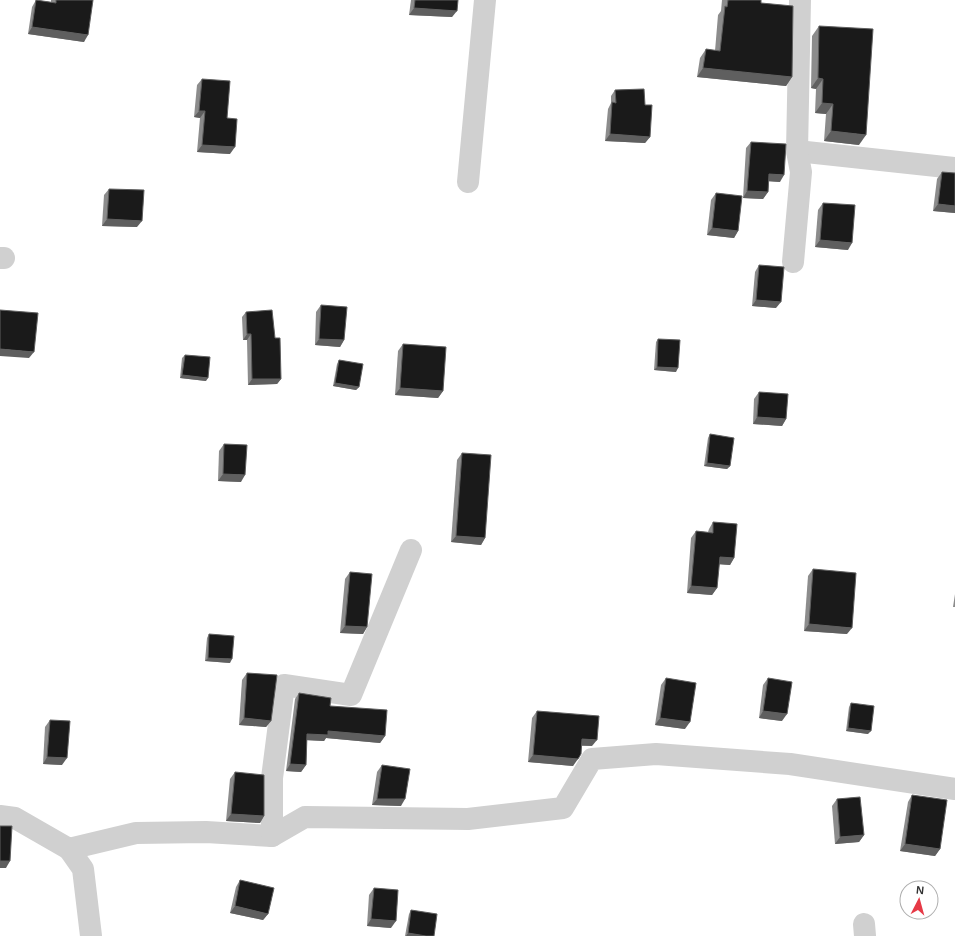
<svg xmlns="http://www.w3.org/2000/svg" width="955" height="936" viewBox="0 0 955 936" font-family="Arial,sans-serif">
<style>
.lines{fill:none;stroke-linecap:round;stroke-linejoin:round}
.minor{stroke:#d0d0d0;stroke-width:22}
.wall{fill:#8c8c8c}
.shaded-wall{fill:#5f5f5f}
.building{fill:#1a1a1a;stroke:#5f5f5f}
</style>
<rect width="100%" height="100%" fill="#fff"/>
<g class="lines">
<g class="minor">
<path d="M797 151 955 168"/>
<path d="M468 182 485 0"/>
<path d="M0 258H4"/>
<path d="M793 262 801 172 797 151 800 0"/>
<path d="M0 816 15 818 69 849 136 833 206 832 272 836 305 817 468 819 563 808 592 759 656 754 790 764 955 789"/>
<path d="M272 836V778L284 685 351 695 411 550"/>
<path d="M69 849 83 869 91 936"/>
<path d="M864 924 865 936"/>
</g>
</g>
<g class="wall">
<path d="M36 0 51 2V0H93L84 42 28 34 32 7Z"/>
<path d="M411 0H458L452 17 409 15Z"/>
<path d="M722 0H761V3L792 77 786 86 697 77 700 58 706 49 715 51 718 15 721 11Z"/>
<path d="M819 26 859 145 824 141 826 114 815 113 816 89 811 88 812 36Z"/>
<path d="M202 79 227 118 230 154 197 152 200 118 194 117 197 85Z"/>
<path d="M615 90 645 105 650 137 645 143 605 141 608 109 611 103V96Z"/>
<path d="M751 142 780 182 769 181 768 192 763 199 743 198 746 148Z"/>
<path d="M942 172 955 213 933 211 937 179Z"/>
<path d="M109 189 137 227 102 226 104 195Z"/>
<path d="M716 193 738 231 734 238 707 235 711 200Z"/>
<path d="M823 203 848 250 815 247 818 210Z"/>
<path d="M759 265 776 308 752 306 755 272Z"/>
<path d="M321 305 344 340 340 347 315 345 316 312Z"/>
<path d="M246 312 275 338 281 379 277 384 248 385 247 340H243L242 317Z"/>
<path d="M658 339 676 372 654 370 656 342Z"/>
<path d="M403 344 443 391 438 398 395 395 398 351Z"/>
<path d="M185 355 206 381 180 378 182 358Z"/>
<path d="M339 360 359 387 356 390 333 386 337 364Z"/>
<path d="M759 392 786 419 782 426 753 424 754 399Z"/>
<path d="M710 434 730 466 727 469 704 466 708 438Z"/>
<path d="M224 444 241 482 218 481 219 451Z"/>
<path d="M462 453 485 538 481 545 451 542 457 460Z"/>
<path d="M713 522 734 558 730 565 719 564 717 588 712 595 687 593 691 538 696 531 708 532 709 529Z"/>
<path d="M813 569 847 634 804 631 808 576Z"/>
<path d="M350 572 367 627 363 634 340 633 345 579Z"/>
<path d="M955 594V607H953Z"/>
<path d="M209 634 230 663 205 661 207 638Z"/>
<path d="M247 673 271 721 266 727 239 725 242 680Z"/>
<path d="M666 678 685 729 655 725 661 685Z"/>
<path d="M768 678 782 721 759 718 763 685Z"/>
<path d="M299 693 330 706 385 736 380 743 326 738 324 741 307 740 306 765 301 772 286 771 295 699Z"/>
<path d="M851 703 868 734 846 731 849 707Z"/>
<path d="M537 711 592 746H582L573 766 528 762 532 718Z"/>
<path d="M50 720 62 765 43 764 45 727Z"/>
<path d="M382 765 401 806 372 805 377 772Z"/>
<path d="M235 772 264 816 260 823 226 821 230 779Z"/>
<path d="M912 795 940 849 935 856 900 851 908 802Z"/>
<path d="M837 799 864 835 859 842 835 844 832 806Z"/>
<path d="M240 880 268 914 263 920 230 913 236 887Z"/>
<path d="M374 888 391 928 367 926 369 895Z"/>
<path d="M411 910 434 936H405L409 914Z"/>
</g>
<g class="shaded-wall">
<path d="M414 8 457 11 452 17 409 15Z"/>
<path d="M32 27 88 35 84 42 28 34Z"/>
<path d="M703 68 792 77 786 86 697 77Z"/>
<path d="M818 78 823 79 816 89 811 88Z"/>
<path d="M822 103 833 104 826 114 815 113Z"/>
<path d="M199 111H205L200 118 194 117Z"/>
<path d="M831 131 866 135 859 145 824 141Z"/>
<path d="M610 134 650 137 645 143 605 141Z"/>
<path d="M202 145 235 147 230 154 197 152Z"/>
<path d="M769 174 784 175 780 182 764 181Z"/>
<path d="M747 191 768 192 763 199 743 198Z"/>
<path d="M938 204 955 206V213L933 211Z"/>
<path d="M107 219 142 221 137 227 102 226Z"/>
<path d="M712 228 738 231 734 238 707 235Z"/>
<path d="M820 240 852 243 848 250 815 247Z"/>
<path d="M756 300 781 302 776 308 752 306Z"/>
<path d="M247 334H251L247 340H243Z"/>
<path d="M319 339 344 340 340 347 315 345Z"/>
<path d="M0 349 34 352 29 358 0 356Z"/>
<path d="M657 367 678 368 676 372 654 370Z"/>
<path d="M182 375 208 378 206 381 180 378Z"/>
<path d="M252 379H281L277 384 248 385Z"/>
<path d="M335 383 359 387 356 390 333 386Z"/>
<path d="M400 388 443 391 438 398 395 395Z"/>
<path d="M757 417 786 419 782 426 753 424Z"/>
<path d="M707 463 730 466 727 469 704 466Z"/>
<path d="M223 474 245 475 241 482 218 481Z"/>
<path d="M456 536 485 538 481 545 451 542Z"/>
<path d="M720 557 734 558 730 565 715 564Z"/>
<path d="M691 586 717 588 712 595 687 593Z"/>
<path d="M809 624 852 628 847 634 804 631Z"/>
<path d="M345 626 367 627 363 634 340 633Z"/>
<path d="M208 658 232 659 230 663 205 661Z"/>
<path d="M763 711 787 714 782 721 759 718Z"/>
<path d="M244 718 271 721 266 727 239 725Z"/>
<path d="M660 718 690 722 685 729 655 725Z"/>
<path d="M848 728 871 731 868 734 846 731Z"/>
<path d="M328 731 385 736 380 743 326 738 324 741 303 740 307 734Z"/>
<path d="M582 739 597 740 592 746 578 745Z"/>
<path d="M533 755 578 759 573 766 528 762Z"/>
<path d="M47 757 67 758 62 765 43 764Z"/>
<path d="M290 764 306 765 301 772 286 771Z"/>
<path d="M377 799H405L401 806 372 805Z"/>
<path d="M231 814 264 816 260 823 226 821Z"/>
<path d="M864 835 859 842 835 844 840 837Z"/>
<path d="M905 844 940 849 935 856 900 851Z"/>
<path d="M0 861H10L6 868H0Z"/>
<path d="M235 906 268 914 263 920 230 913Z"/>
<path d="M371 919 396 921 391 928 367 926Z"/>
<path d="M408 933 426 936H406Z"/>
</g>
<g class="building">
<path d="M36 0 56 3V0H93L88 35 32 27Z"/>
<path d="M415 0H458L457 11 414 8Z"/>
<path d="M728 0H761V3L793 6 792 77 703 68 706 49 720 51 725 6 727 7Z"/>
<path d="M819 26 873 29 866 135 831 131 833 104 822 103 823 79 818 78Z"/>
<path d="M202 79 230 81 227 118 237 119 235 147 202 145 205 111H199Z"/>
<path d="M644 89 645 105H652L650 137 610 134 612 102 616 103 615 90Z"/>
<path d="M751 142 786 144 784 175 769 174 768 192 747 191Z"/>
<path d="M942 172 955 173V206L938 204Z"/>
<path d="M109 189 144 190 142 221 107 219Z"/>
<path d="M716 193 742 196 738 231 712 228Z"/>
<path d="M823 203 855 205 852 243 820 240Z"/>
<path d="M759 265 784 267 781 302 756 300Z"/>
<path d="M321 305 347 307 344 340 319 339Z"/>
<path d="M0 310 38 313 34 352 0 349Z"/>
<path d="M272 310 275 338H280L281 379H252L251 334H247L246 312Z"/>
<path d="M658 339 680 340 678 368 657 367Z"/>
<path d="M403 344 446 347 443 391 400 388Z"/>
<path d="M185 355 210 357 208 378 182 375Z"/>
<path d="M339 360 363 364 359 387 335 383Z"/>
<path d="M759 392 788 394 786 419 757 417Z"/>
<path d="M710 434 734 438 730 466 707 463Z"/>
<path d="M224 444 247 445 245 475 223 474Z"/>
<path d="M462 453 491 455 485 538 456 536Z"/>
<path d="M713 522 737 524 734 558 720 557 717 588 691 586 696 531 713 533Z"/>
<path d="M813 569 856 573 852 628 809 624Z"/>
<path d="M350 572 372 574 367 627 345 626Z"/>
<path d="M209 634 234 636 232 659 208 658Z"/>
<path d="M247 673 277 675 271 721 244 718Z"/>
<path d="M666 678 696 683 690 722 660 718Z"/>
<path d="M768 678 792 682 787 714 763 711Z"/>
<path d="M299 693 331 698 330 706 387 710 385 736 328 731V735L307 734 306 765 290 764Z"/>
<path d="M851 703 874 706 871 731 848 728Z"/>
<path d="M537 711 599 716 597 740 582 739 581 754 578 759 533 755Z"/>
<path d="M50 720 70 721 67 758 47 757Z"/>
<path d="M382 765 410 769 405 799H377Z"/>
<path d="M235 772 264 775V816L231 814Z"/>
<path d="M912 795 947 800 940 849 905 844Z"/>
<path d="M860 797 864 835 840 837 837 799Z"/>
<path d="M0 826H12L10 861H0Z"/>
<path d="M240 880 274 888 268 914 235 906Z"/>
<path d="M374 888 398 890 396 921 371 919Z"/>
<path d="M411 910 437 914 434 936H426L408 933Z"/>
</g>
<g transform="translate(919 900) rotate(6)"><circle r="19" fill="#ffffff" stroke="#adadad"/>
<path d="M0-3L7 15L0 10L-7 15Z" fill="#e63946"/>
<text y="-6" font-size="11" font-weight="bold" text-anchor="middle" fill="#333333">N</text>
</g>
</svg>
